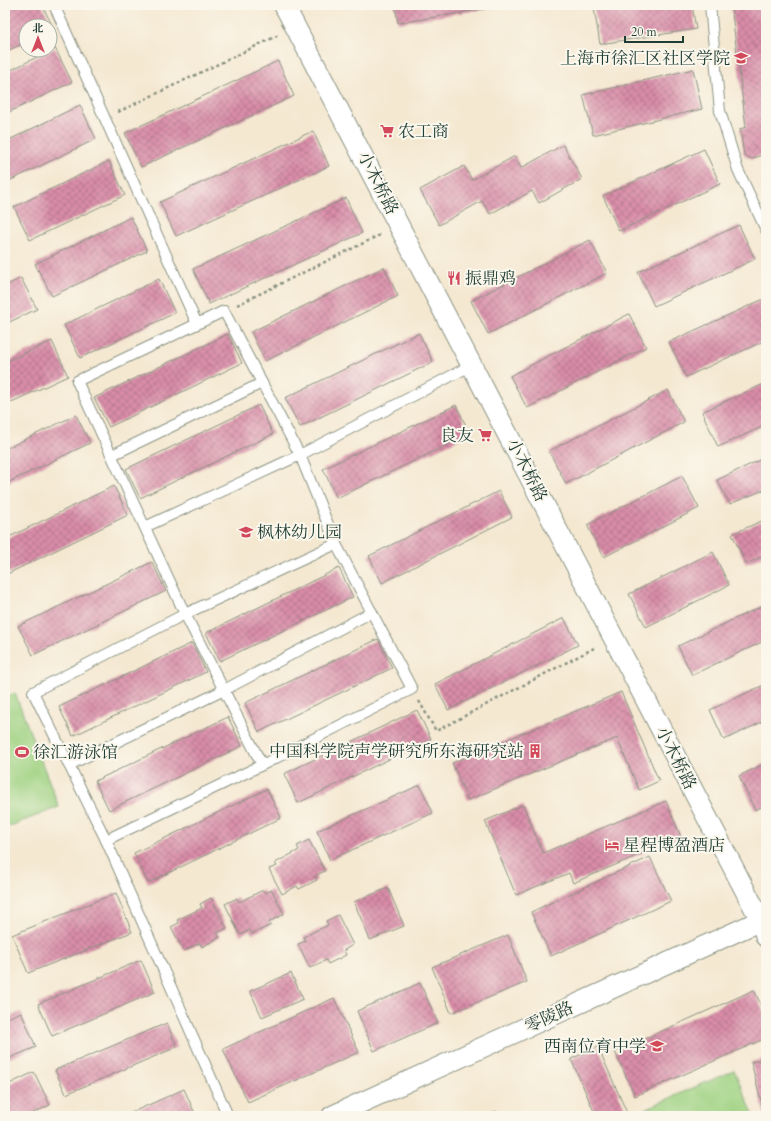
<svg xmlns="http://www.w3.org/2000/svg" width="771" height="1121" viewBox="0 0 771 1121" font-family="Cardo,'Noto Serif SC',serif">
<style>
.park{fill:#9fd282;stroke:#5f885b}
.building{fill:url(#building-cross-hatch)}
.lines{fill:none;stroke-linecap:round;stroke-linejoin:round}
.service-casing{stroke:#8a9282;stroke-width:12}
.minor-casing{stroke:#8a9282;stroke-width:22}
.path{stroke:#8a9282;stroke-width:2.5;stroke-dasharray:3 3;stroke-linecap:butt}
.service{stroke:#fff;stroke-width:10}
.minor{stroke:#fff;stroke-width:20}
.labels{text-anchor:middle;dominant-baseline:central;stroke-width:4;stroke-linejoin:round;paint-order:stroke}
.poi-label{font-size:17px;fill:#1f3d34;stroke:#fbf7ec;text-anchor:start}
.street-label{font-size:17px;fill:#1f3d34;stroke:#fbf7ec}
</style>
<defs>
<pattern id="building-cross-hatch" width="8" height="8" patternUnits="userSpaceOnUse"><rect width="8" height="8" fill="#d98ca8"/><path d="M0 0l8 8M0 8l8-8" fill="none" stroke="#af748a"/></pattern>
</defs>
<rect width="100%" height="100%" fill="#fbf7ec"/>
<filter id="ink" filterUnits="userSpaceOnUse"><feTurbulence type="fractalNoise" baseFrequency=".025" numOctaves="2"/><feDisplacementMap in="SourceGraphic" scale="8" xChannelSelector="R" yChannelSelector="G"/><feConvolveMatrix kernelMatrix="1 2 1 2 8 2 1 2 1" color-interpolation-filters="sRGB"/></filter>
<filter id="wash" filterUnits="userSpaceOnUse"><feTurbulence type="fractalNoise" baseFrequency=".012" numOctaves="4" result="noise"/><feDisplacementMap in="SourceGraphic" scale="16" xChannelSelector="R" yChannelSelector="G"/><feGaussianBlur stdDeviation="0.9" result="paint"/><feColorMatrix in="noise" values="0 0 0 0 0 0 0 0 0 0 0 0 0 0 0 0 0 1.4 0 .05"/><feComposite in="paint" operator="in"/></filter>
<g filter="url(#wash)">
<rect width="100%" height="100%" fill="#f4e8d1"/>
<g class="park">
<path d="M15 693 59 807 5 828V697Z"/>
<path d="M734 1070 754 1116H629Z"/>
</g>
<g id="blocks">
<g class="building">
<path d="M17 5H42L54 29 50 31V26H26V42L5 52V11Z"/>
<path d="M395 5H503V6L398 23Z"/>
<path d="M615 5H692L696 29 600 44 594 8Z"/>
<path d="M731 5H766V153L752 159 744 155 740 129 746 127Z"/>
<path d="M55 48 72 82 5 114V73Z"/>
<path d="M278 61 294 96 141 167 125 133Z"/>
<path d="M693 69 702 109 593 135 583 95Z"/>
<path d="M80 105 96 139 5 183V142Z"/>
<path d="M313 131 329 166 176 236 160 202Z"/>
<path d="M563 145 582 179 539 203 532 191 490 214 482 201 439 225 420 190 464 166 472 180 515 156 521 168Z"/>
<path d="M704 149 720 184 619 231 603 196Z"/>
<path d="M109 161 125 195 30 240 14 207Z"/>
<path d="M766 179V190L762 181Z"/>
<path d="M346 198 362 233 209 304 193 269Z"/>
<path d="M131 217 147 251 52 296 35 264Z"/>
<path d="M739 225 755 259 654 306 638 272Z"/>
<path d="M5 240 9 247 5 249Z"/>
<path d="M590 240 607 273 488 334 471 301Z"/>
<path d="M384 267 398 296 265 361 251 332Z"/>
<path d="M21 278 37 309 5 324V286Z"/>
<path d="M159 279 175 313 80 358 64 325Z"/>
<path d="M766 298V340L686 377 669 342Z"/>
<path d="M629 314 646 347 527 408 510 376Z"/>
<path d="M419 333 433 362 300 427 285 398Z"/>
<path d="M228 334 242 363 109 427 94 398Z"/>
<path d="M52 341 68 376 5 405V362Z"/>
<path d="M766 383V425L718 447 702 412Z"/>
<path d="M668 390 684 422 566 484 549 451Z"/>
<path d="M259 405 273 434 140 498 126 469Z"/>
<path d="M456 405 470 434 337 498 323 469Z"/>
<path d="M76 415 90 443 5 484V449Z"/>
<path d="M766 457V489L730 504 717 480Z"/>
<path d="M682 476 699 508 604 557 587 525Z"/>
<path d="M114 486 128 515 5 575V539Z"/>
<path d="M499 491 512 517 382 583 369 556Z"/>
<path d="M766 519V555L746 564 732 534Z"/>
<path d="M713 552 729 585 646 627 629 594Z"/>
<path d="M152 562 166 591 33 655 18 626Z"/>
<path d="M339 568 353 597 220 661 206 633Z"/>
<path d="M766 604V640L692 675 678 646Z"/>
<path d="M564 618 578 645 448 710 435 684Z"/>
<path d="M378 639 392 668 259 732 245 703Z"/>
<path d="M192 643 206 672 73 736 59 707Z"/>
<path d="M766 684V720L724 740 710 710Z"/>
<path d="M621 692 659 781 639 790 617 738 468 800 452 763Z"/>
<path d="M417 710 431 739 298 803 284 774Z"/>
<path d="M228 717 242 746 109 810 95 781Z"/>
<path d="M766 763V805L755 810 739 776Z"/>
<path d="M420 785 433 813 330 860 317 831Z"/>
<path d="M267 789 281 818 148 883 134 853Z"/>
<path d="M666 801 681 837 573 883 569 873 516 895 485 821 523 805 543 853Z"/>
<path d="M309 840 325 871 315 876 317 880 299 889 297 886 282 894 269 869 277 866 275 863 299 850 297 846Z"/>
<path d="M650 857 671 901 551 956 531 912Z"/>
<path d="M388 888 404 926 370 940 354 902Z"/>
<path d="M263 890 265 893 272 890 284 914 269 922 271 925 252 934 250 930 240 935 225 904 237 898 239 902Z"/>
<path d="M116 893 132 932 28 973 12 935Z"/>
<path d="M211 898 227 928 217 933 220 937 202 947 200 943 184 951 171 927 179 923 177 920 202 908 200 904Z"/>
<path d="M338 915 353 945 344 950 346 955 328 964 326 960 310 968 298 944 305 941 303 937 328 925 326 921Z"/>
<path d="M508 935 527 982 451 1013 432 967Z"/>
<path d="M141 960 155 992 52 1036 38 1004Z"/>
<path d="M291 973 303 999 262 1017 250 991Z"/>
<path d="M420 983 438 1023 374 1051 357 1011Z"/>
<path d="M754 990 766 1016V1038L635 1096 615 1052Z"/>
<path d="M334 998 359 1052 248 1102 223 1049Z"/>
<path d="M21 1012 36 1047 5 1060V1019Z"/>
<path d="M167 1023 177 1047 66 1094 55 1070Z"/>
<path d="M598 1047 627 1113 621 1116H596L571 1059Z"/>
<path d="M766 1058V1116H765L751 1062Z"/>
<path d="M34 1072 50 1105 27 1116H5V1086Z"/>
<path d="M184 1089 196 1116H124Z"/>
<path d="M496 1111 499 1116H486Z"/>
</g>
</g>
</g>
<g filter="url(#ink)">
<use href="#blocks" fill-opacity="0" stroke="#8a9282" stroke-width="1"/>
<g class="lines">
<defs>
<g id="service">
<path d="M54 5 197 324 224 311 300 455 472 365"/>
<path d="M710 5 720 111 738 170 766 230"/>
<path d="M197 324 77 381 185 614 262 765"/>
<path d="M112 455 262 383"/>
<path d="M145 527 300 455 336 544 185 614 33 692 106 840 228 1116"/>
<path d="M69 765 224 690 372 612"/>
<path d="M106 840 262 765 412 689 336 544"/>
</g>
<g id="minor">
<path d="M284 5 761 921 766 937"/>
<path d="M332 1116 766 918"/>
</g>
</defs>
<use href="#service" class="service-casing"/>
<use href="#minor" class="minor-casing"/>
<g class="path">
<path d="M118 112 279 35"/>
<path d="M237 305 382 234"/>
<path d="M419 701 436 731 596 647"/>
</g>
<use href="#service" class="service"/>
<use href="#minor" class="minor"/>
</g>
</g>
<defs>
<symbol id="university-bare" viewBox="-9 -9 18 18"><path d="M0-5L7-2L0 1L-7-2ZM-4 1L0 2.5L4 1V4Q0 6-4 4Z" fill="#d1495b" stroke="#fbf7ec" stroke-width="2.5" paint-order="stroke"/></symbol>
<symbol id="supermarket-bare" viewBox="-9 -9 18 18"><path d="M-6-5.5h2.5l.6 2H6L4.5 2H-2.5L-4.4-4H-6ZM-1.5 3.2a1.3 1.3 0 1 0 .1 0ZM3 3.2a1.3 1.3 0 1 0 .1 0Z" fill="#d1495b" stroke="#fbf7ec" stroke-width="2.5" paint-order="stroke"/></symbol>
<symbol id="restaurant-bare" viewBox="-9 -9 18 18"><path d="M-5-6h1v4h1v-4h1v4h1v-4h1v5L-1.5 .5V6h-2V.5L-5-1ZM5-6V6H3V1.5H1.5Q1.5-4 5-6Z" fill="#d1495b" stroke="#fbf7ec" stroke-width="2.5" paint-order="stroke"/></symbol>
<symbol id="school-bare" viewBox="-9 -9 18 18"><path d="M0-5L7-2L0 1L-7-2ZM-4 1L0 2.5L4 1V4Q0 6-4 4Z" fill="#d1495b" stroke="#fbf7ec" stroke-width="2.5" paint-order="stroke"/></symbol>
<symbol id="building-bare" viewBox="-9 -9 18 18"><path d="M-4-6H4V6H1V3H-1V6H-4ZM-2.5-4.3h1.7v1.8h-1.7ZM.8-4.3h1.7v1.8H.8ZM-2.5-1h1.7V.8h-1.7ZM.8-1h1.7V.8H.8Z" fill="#d1495b" stroke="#fbf7ec" stroke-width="2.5" paint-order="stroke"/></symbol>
<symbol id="stadium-bare" viewBox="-9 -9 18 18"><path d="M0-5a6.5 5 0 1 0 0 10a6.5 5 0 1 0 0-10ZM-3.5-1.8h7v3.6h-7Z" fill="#d1495b" stroke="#fbf7ec" stroke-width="2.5" paint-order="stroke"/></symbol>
<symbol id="hotel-bare" viewBox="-9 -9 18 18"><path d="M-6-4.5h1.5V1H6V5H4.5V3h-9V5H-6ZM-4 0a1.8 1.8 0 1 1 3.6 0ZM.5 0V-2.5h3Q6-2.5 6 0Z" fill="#d1495b" stroke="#fbf7ec" stroke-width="2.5" paint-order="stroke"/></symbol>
</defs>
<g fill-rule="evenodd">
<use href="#university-bare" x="731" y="48" width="20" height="20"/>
<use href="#supermarket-bare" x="377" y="121" width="20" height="20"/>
<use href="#restaurant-bare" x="444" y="268" width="20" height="20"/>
<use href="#supermarket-bare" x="475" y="425" width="20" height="20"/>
<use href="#school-bare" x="236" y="522" width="20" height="20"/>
<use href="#building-bare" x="525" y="741" width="20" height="20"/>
<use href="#stadium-bare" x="12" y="742" width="20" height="20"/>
<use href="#hotel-bare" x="602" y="835" width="20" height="20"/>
<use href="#school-bare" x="647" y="1036" width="20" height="20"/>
</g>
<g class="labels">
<g class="poi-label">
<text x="730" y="58" text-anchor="end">上海市徐汇区社区学院</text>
<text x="398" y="131">农工商</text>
<text x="465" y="278">振鼎鸡</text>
<text x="474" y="435" text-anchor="end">良友</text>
<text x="257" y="532">枫林幼儿园</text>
<text x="524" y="751" text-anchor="end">中国科学院声学研究所东海研究站</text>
<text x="33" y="752">徐汇游泳馆</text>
<text x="623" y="845">星程博盈酒店</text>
<text x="646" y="1046" text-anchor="end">西南位育中学</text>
</g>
<g class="street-label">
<text transform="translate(378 183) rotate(63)">小木桥路</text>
<text transform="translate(527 470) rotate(63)">小木桥路</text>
<text transform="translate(676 758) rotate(63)">小木桥路</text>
<text transform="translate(549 1017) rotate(-24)">零陵路</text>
</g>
</g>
<rect width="771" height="1121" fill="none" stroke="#fbf7ec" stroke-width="20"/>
<g transform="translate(38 38)"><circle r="19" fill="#fbf7ec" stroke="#a3ada2"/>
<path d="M0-3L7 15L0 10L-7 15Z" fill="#d1495b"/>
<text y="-6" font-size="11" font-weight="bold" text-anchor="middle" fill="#1f3d34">北</text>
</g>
<path d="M625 36v6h58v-6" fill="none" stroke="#1f3d34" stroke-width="2"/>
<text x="631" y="36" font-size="12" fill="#1f3d34" stroke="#fbf7ec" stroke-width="3" paint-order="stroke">20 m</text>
</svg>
